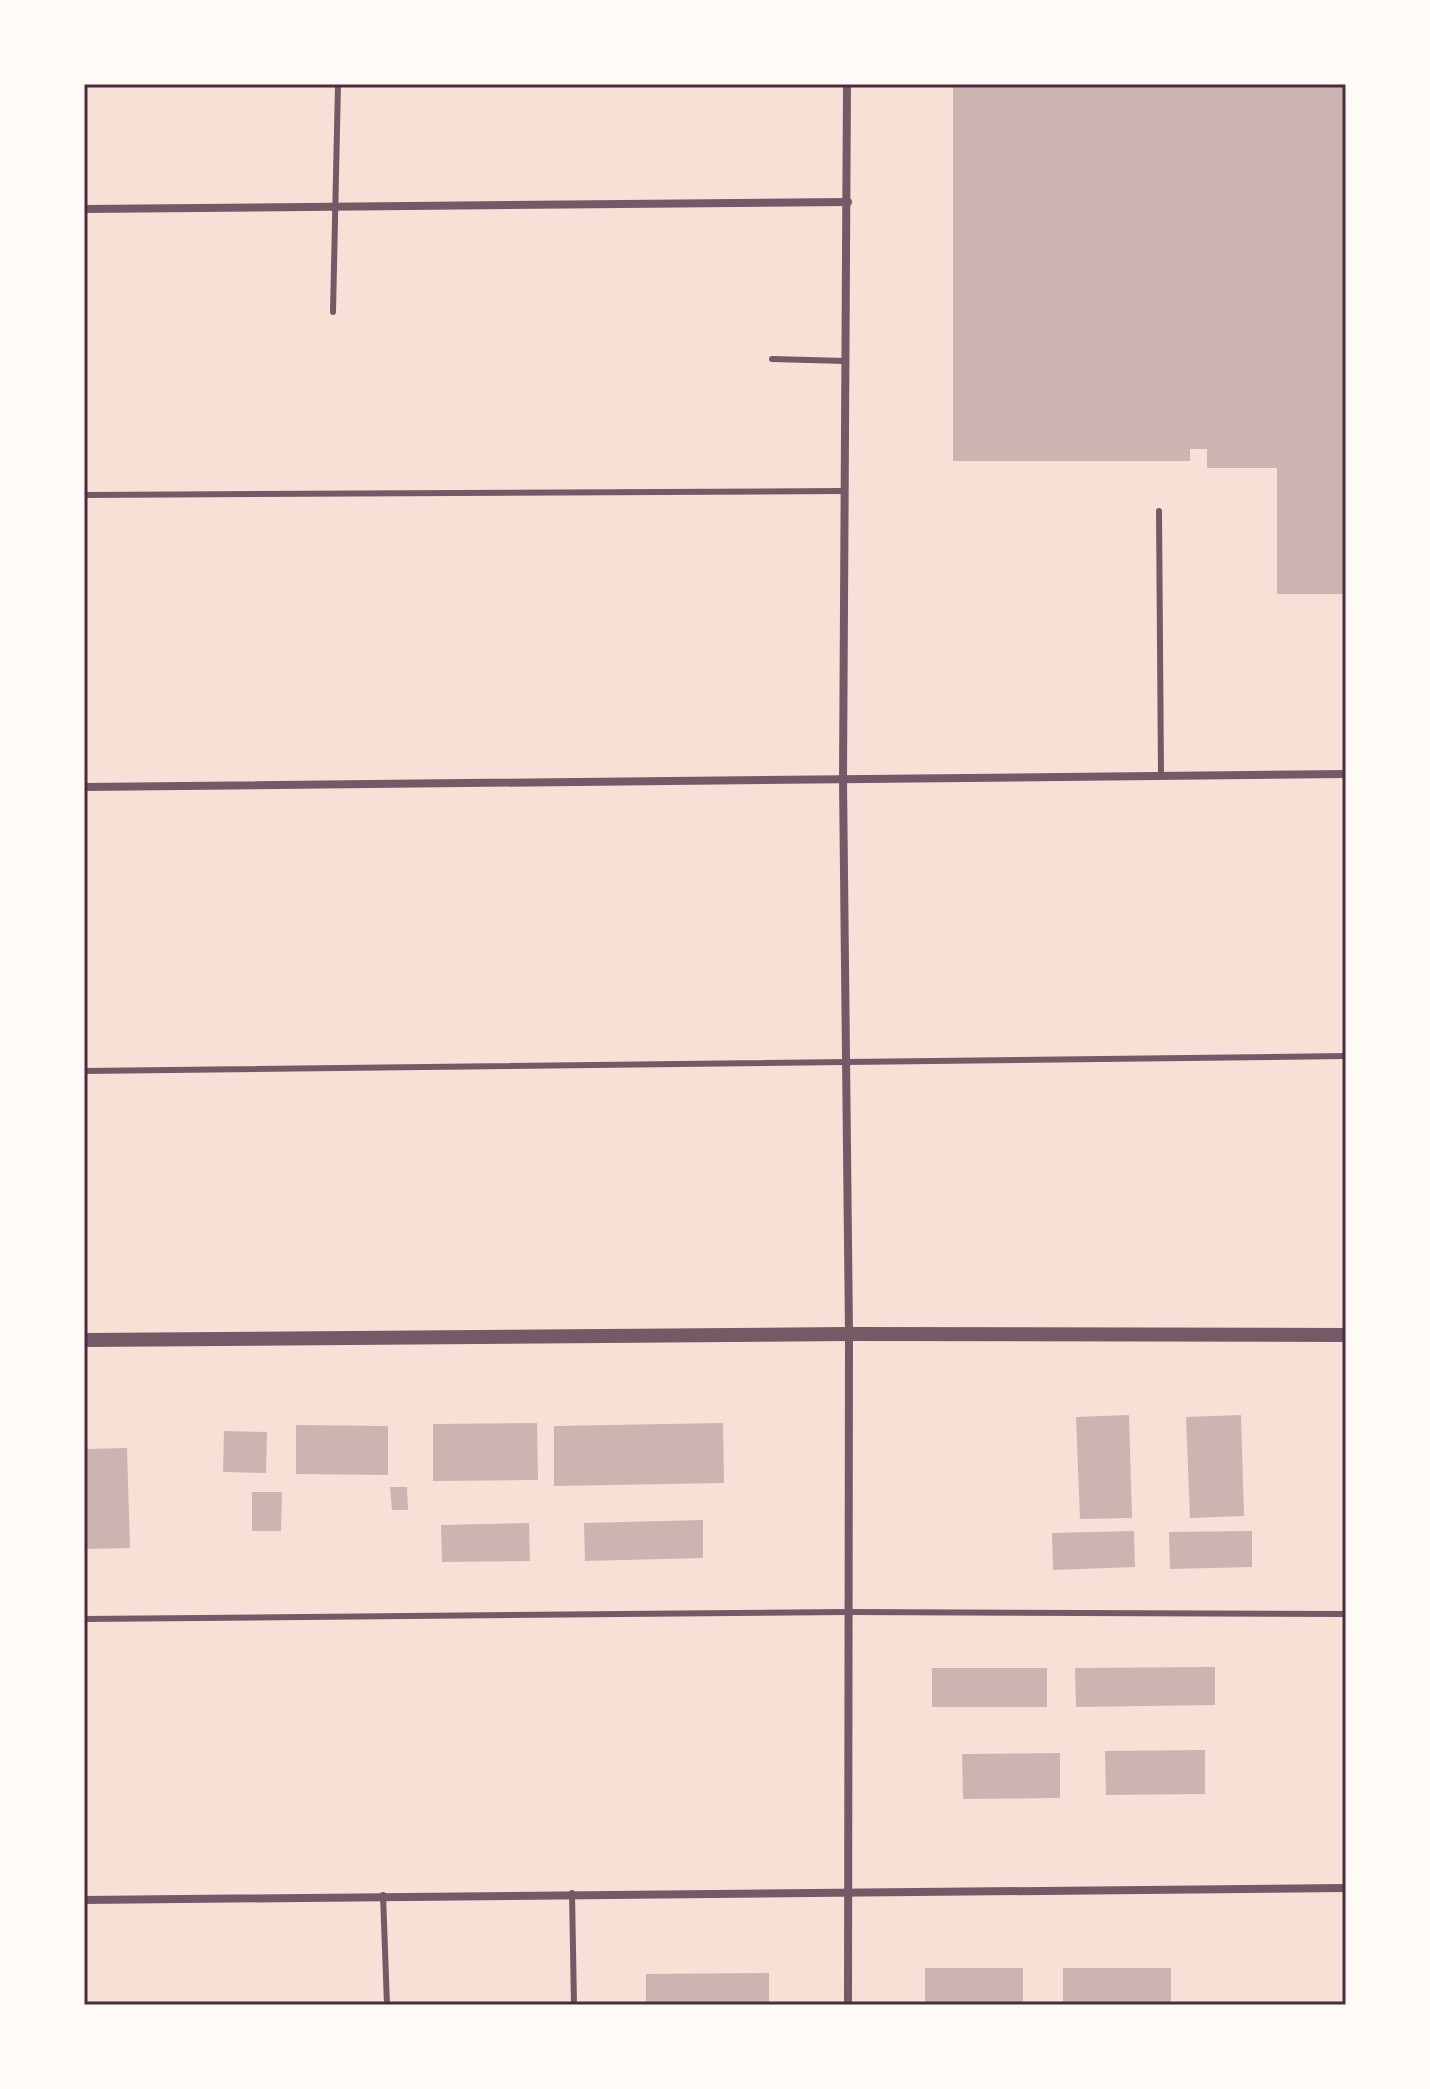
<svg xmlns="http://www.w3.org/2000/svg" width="1430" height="2089" viewBox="0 0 1430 2089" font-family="'Source Sans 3',sans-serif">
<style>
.building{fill:#ccb4b1}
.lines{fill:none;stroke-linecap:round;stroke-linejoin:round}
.service{stroke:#755966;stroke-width:6}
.minor{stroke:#755966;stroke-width:8}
.tertiary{stroke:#755966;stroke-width:14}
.neatline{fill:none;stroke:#4a2c40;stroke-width:3}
</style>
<rect width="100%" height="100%" fill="#f7e1d7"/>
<g class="building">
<path d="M953 84H1346V594H1277V468H1207V449H1190V461H953Z"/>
<path d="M1129 1415 1132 1518 1080 1519 1076 1417Z"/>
<path d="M1241 1415 1244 1516 1190 1518 1186 1417Z"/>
<path d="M537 1423 538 1480 433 1481V1424Z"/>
<path d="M723 1423 724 1483 554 1486V1426Z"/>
<path d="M296 1425 388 1426V1475L296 1474Z"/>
<path d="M224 1431 267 1432 266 1473 223 1472Z"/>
<path d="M127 1448 130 1548 84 1549V1449Z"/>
<path d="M390 1487H407L408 1510H392Z"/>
<path d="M252 1492H282L281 1531H252Z"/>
<path d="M703 1520V1558L585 1561 584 1523Z"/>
<path d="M529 1523 530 1561 442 1562 441 1525Z"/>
<path d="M1134 1531 1135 1567 1053 1570 1052 1533Z"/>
<path d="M1252 1531V1567L1170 1569 1169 1532Z"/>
<path d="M1215 1667V1705L1076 1707 1075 1668Z"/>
<rect x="932" y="1668" width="115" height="39"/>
<path d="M1205 1750V1794L1106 1795 1105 1751Z"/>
<path d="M1060 1753V1798L963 1799 962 1754Z"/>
<rect x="925" y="1968" width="98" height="37"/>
<rect x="1063" y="1968" width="108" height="37"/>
<path d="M769 1973V2005H646V1974Z"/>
</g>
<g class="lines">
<g class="service">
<path d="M333 312 338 84"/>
<path d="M772 359 845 361"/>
<path d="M84 495 843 491"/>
<path d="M1159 511 1161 776"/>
<path d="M84 1071 1346 1056"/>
<path d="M84 1619 848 1612 1346 1614"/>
<path d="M572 1893 574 2005"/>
<path d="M383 1895 387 2005"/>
</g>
<g class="minor">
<path d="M847 84 843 780 849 1334 848 2005"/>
<path d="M84 209 848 202"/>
<path d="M84 787 1346 774"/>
<path d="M84 1900 1346 1888"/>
</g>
<path class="tertiary" d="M84 1340 849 1334 1346 1335"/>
</g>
<rect width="1430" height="2089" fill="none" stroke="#fffaf5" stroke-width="172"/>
<rect x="86" y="86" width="1258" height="1917" class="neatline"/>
</svg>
